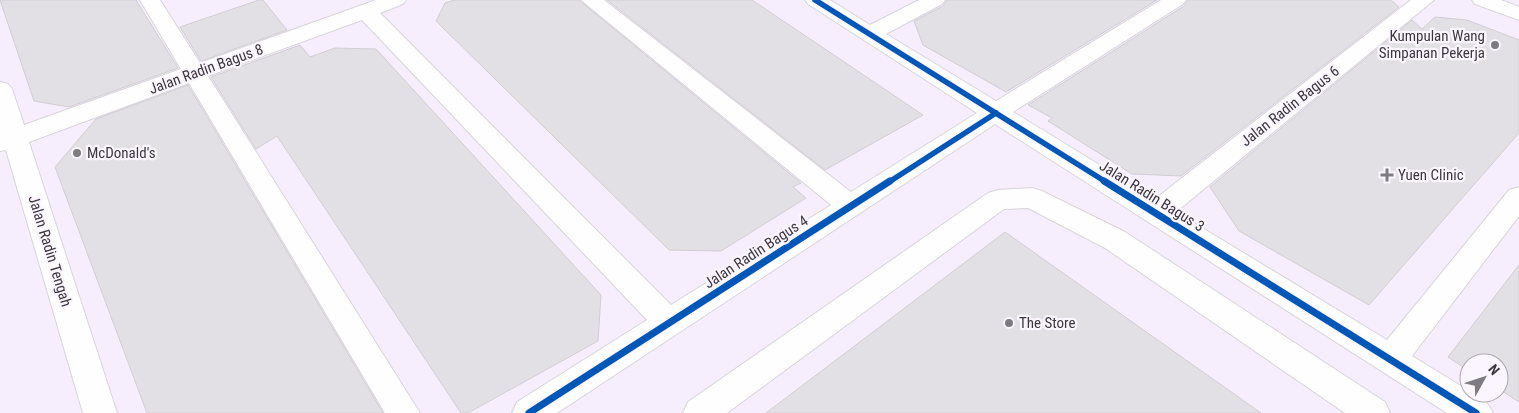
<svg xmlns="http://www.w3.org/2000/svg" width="1519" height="413" viewBox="0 0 1519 413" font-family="'Roboto Condensed',sans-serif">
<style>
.built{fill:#f7eefd;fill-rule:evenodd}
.building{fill:#e3e0e5;stroke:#d1cdd3}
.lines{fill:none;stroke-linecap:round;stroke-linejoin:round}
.minor-casing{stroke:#d7d4da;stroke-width:2}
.minor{fill:#fefeff;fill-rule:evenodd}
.cycleway-far1-casing{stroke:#fbf5ff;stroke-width:8}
.cycleway-casing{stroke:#fbf5ff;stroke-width:10}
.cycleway-far1{stroke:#0057b8;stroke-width:5.5}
.cycleway{stroke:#0057b8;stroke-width:7}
.poi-dot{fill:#7e7b81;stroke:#fbf5ff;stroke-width:2}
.labels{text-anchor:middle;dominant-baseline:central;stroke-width:4.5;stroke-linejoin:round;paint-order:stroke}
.poi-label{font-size:15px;fill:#3c383e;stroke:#fbf5ff;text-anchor:start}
.street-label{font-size:15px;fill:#3c383e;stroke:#fbf5ff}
</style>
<rect width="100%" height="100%" fill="#faf7fd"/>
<path class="built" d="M0 0H1519V413H0ZM1469 363H1499V393H1469Z"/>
<g class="building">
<path d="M0 0H136L178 68 69 107 34 101Z"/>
<path d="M259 0H263L287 30 201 61 180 27Z"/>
<path d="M454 0H579L801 183 793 187 806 198 721 251 669 250 436 21 445 3Z"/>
<path d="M607 0H752L923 115 825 170Z"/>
<path d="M947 0H1157L1006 92 923 45 914 21 943 6Z"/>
<path d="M1188 0H1391L1399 7 1181 176 1132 174 1048 121 1052 118 1028 105 1184 6Z"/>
<path d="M1435 17 1467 20 1519 40V133L1369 305 1239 231 1210 187 1412 20 1422 29Z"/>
<path d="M300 45 310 57 335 48 376 49 601 295 598 341 468 413H461L277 136 256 149 211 77Z"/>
<path d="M188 85 383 413H147L55 167 96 119Z"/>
<path d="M1005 232 1261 413H766Z"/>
<path d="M1519 265V402L1499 389V363H1469V371L1448 357Z"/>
</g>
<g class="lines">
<defs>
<g id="minor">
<path d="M140 0H160L200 63 376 0H406L403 4 380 13 671 305 831 205 581 0H604L851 192 977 113 808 4 805 0H830L870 25 919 0H945L942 4 886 34 996 101 1161 0H1186L1183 4 1013 112 1155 199 1411 0H1434L1176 212 1387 340 1509 190 1519 187V216L1412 356 1469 391V393C1481 394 1488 403 1493 413H1447L995 124 557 413H512L517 402 647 320 362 20 208 76 420 413H385L189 83 29 142 117 413H83L6 150 0 151V82L8 84 12 89 24 125 181 69Z"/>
<path d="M1472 0H1501L1519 7V20L1475 4Z"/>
<path d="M1032 188 1042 191 1125 232 1385 402 1390 413H1345L1105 248 1028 208 1004 209 727 413H683L688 402 988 193 998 190Z"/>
</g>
</defs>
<use href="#minor" class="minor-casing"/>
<use href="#minor" class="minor"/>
<defs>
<g id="cycleway-far1">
<path d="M815 0 1106 182"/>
<path d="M889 182 996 113"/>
</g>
<g id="cycleway">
<path d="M1104 181 1476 413"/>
<path d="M529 413 890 181"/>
</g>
</defs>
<use href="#cycleway-far1" class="cycleway-far1-casing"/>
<use href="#cycleway" class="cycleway-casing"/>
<use href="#cycleway-far1" class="cycleway-far1"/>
<use href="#cycleway" class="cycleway"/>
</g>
<g class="poi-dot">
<circle cx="1495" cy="45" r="5"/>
<circle cx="77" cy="153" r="5"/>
<path d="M1384.5 167.5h5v5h5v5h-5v5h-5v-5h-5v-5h5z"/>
<circle cx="1009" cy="323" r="5"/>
</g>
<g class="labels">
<g class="poi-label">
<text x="1485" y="36" text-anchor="end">Kumpulan Wang<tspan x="1485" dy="17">Simpanan Pekerja</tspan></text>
<text x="87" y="153">McDonald's</text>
<text x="1398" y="175">Yuen Clinic</text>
<text x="1019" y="323">The Store</text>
</g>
<g class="street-label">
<text transform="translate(206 69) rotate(-20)">Jalan Radin Bagus 8</text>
<text transform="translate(1290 106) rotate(-38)">Jalan Radin Bagus 6</text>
<text transform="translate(1152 196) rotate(32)">Jalan Radin Bagus 3</text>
<text transform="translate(50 251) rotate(73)">Jalan Radin Tengah</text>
<text transform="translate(756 252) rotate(-33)">Jalan Radin Bagus 4</text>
</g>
</g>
<g transform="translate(1484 378) rotate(50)"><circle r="24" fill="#fbf5ff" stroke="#afa9b2"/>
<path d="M0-4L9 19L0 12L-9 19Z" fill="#7e7b81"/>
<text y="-8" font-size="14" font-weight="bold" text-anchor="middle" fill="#3c383e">N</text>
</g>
</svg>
